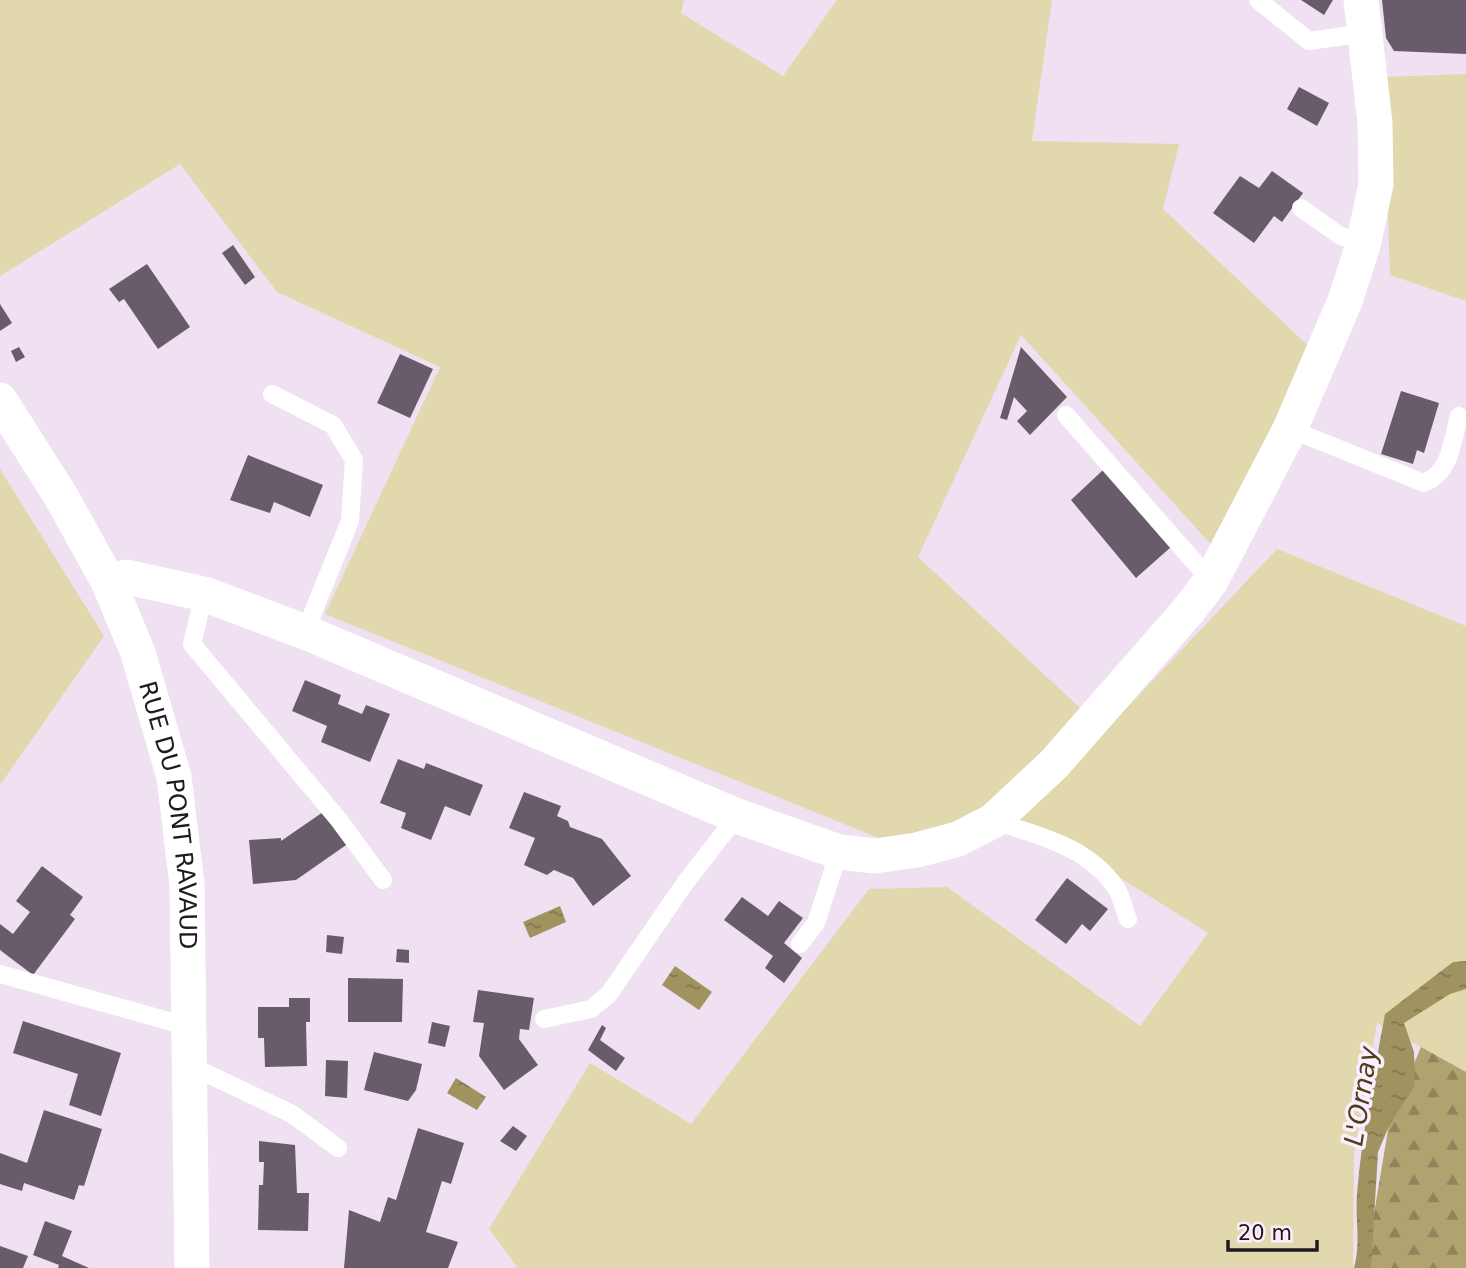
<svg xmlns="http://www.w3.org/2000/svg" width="1466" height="1268" viewBox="0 0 1466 1268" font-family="'DejaVu Sans',sans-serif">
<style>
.green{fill:#e2d8ae}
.forest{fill:url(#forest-firs)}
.water{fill:url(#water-ripples)}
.building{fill:#685c6a}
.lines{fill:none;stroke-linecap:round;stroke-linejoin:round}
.lane{stroke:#fff;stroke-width:18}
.street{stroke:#fff;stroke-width:35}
.labels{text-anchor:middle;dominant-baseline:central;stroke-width:7;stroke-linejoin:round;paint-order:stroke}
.street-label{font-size:24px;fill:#1f1a20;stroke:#fdeefe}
.water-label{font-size:26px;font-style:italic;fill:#493f16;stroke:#fdeefe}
</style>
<defs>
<pattern id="forest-firs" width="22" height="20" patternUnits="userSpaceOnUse" patternTransform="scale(1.75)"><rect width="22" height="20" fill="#b0a36f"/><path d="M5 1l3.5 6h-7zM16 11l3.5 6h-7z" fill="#8f845b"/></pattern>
<pattern id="water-ripples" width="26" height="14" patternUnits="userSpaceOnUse" patternTransform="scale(1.75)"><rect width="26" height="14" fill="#a09360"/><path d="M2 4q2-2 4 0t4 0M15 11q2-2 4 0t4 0" fill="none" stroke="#82774f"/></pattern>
</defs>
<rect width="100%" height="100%" fill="#efe1f1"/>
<g class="green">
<path d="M0 0H684L681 13 783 76 837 0H1052L1032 141 1179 144 1163 209 1319 356 1217 551 1021 335 918 557 1105 731 1277 549 1466 626V1072L1377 1023 1354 1154 1353 1268H518L489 1229 590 1063 691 1124 869 889 947 887 1140 1026 1208 933 1036 825 891 843 325 614 440 367 277 292 180 164 0 276Z"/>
<path d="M1466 74V301L1390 275 1383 77Z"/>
<path d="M0 469 104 636 0 785Z"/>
</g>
<path class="forest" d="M1421 1047 1466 1072V1268H1365L1389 1124Z"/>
<g class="water">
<path d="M560 906 566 922 530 938 523 922Z"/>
<path d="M1466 961V989L1450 994 1404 1023 1414 1052 1415 1077 1413 1089 1390 1124 1378 1152 1371 1268H1354C1361 1243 1355 1219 1357 1194 1362 1133 1374 1074 1385 1014L1453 962Z"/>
<path d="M675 966 712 992 699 1010 662 985Z"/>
<path d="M456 1078 486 1097 477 1110 447 1093Z"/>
</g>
<g class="building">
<path d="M1301 0H1333L1324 15Z"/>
<path d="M1382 0H1466V54L1394 51 1386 38Z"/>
<path d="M1299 87 1329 103 1317 126 1287 109Z"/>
<path d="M1272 171 1303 193 1282 222 1274 216 1254 243 1213 213 1240 176 1259 188Z"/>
<path d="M233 245 255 277 245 285 222 253Z"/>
<path d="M147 264 190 327 158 349 124 299 119 302 109 289Z"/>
<path d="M0 304 12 323 0 331Z"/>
<path d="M19 347 25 357 16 362 11 351Z"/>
<path d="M1021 347 1067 397 1030 435 1017 421 1027 411 1014 397 1007 420 1000 418Z"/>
<path d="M400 354 433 369 410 418 377 403Z"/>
<path d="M1401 391 1439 403 1424 453 1417 450 1413 464 1381 454Z"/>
<path d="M248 455 323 485 310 517 274 502 270 513 230 500Z"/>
<path d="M1103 470 1171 547 1136 578 1071 500Z"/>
<path d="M305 680 341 695 338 704 362 714 366 705 390 714 370 762 321 742 327 726 292 711Z"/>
<path d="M398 759 424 769 426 763 483 785 470 816 445 806 431 840 401 828 406 813 380 803Z"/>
<path d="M524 792 561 806 557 816 568 821 570 827 602 839 631 876 593 906 573 878 554 870 547 875 524 865 535 838 509 828Z"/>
<path d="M326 810 349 843 296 880 253 884 249 840 281 838V841Z"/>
<path d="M42 866 83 897 70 915 75 919 33 975 0 950V924L13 934 30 912 16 901Z"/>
<path d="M1067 878 1108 909 1090 931 1082 924 1066 944 1035 920Z"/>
<path d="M742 897 768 916 779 901 803 918 784 943 802 958 784 983 765 968 773 956 724 920Z"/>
<path d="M327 935 344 937 342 954 326 952Z"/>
<path d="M397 949 409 950V963L396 962Z"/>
<path d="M348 978 403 979 402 1022H348Z"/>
<path d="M478 990 534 998 529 1030 520 1029 519 1039 538 1065 504 1090 479 1056 484 1023 473 1022Z"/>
<path d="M289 998H310V1022H306L307 1066 265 1067 264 1038H258V1007H289Z"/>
<path d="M23 1021 121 1053 101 1116 69 1105 78 1074 13 1053Z"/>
<path d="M432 1022 450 1026 445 1047 428 1043Z"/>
<path d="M602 1025 606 1028 600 1040 625 1058 616 1071 588 1050Z"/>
<path d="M374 1052 422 1064 416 1090 408 1101 364 1090Z"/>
<path d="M326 1060 348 1061 347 1098 325 1096Z"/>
<path d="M44 1110 102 1129 84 1186 79 1185 74 1200 24 1183 22 1191 0 1184V1153L27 1163Z"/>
<path d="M513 1126 527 1136 516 1151 500 1141Z"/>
<path d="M418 1128 464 1143 451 1184 442 1181 426 1232 458 1242 448 1268H344L349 1210 380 1222 388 1197 396 1200Z"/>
<path d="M259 1141 295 1145 297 1193H309L308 1231 258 1230 259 1185H263L264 1162H259Z"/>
<path d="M45 1221 72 1231 62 1256 89 1268H58L59 1265 33 1255Z"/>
<path d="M0 1246 28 1256 23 1268H0Z"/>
</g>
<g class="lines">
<g class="lane">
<path d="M1258 0 1309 41 1365 33"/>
<path d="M1301 208 1339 235 1363 245"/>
<path d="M272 394 333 425 354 460 350 521 305 632"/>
<path d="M1066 415 1211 581"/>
<path d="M1290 429 1424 483C1451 472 1452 442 1459 416"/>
<path d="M204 594 192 644 338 819 383 880"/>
<path d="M993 821C1038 835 1089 847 1116 888 1122 897 1124 910 1128 919"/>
<path d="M800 944 816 923 839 852"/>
<path d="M0 974 190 1027"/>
<path d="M544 1019 591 1009 609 994 685 883 737 816"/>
<path d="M191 1066 292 1114 338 1148"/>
</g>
<g class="street">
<path id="s1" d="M0 400 59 493 108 581 138 653 174 777 187 885 192 1268"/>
<path d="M108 581 127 577 204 594 305 632 737 816 839 852 875 856 917 850 958 839 993 821 1054 764 1188 611 1211 581 1290 429 1345 301 1363 245 1376 184 1375 123 1361 0"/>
</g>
</g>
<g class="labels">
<g class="street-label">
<text stroke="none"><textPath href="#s1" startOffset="455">RUE DU PONT RAVAUD</textPath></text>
</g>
<g class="water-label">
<text transform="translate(1361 1096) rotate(-81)">L'Ornay</text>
</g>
</g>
<path d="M1228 1240v10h89v-10" fill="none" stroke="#1f1a20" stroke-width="3.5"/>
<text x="1238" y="1240" font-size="21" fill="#1f1a20" stroke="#fdeefe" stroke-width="5" paint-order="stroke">20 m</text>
</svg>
